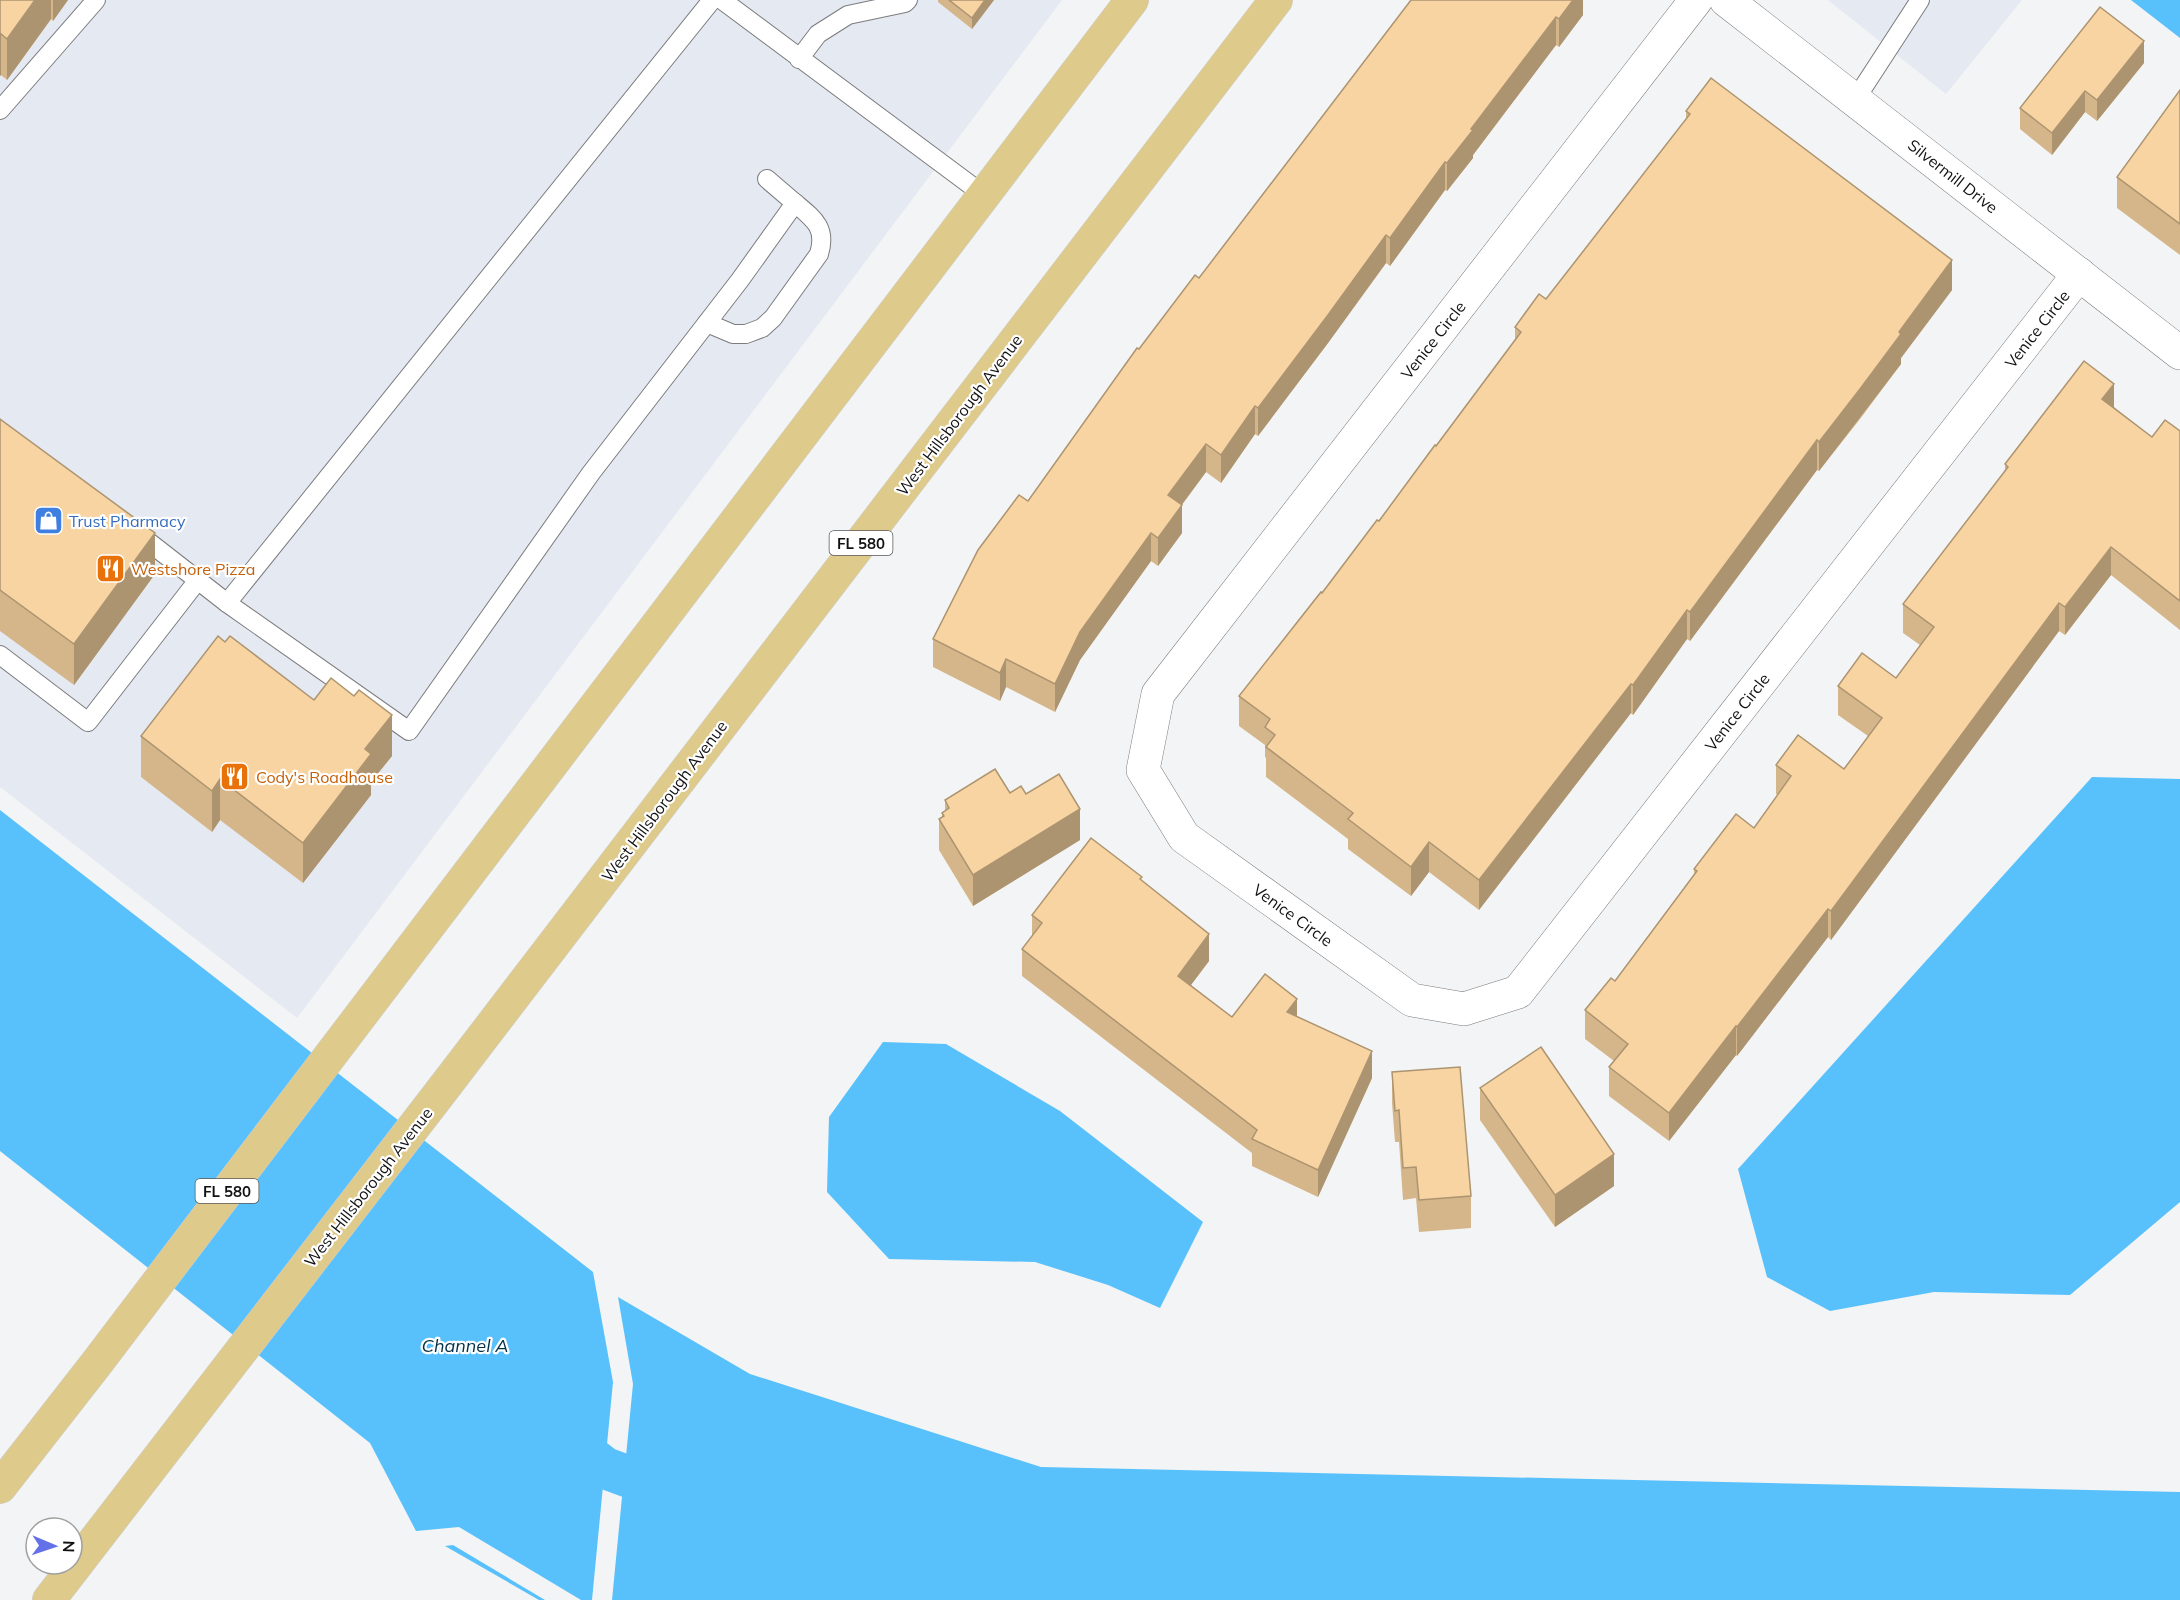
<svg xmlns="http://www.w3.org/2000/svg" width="2180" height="1600" viewBox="0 0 2180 1600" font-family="Mulish,sans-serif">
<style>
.built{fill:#e5e9f2}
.water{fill:#58c1fc}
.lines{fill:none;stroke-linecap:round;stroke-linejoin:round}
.canal{stroke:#58c1fc;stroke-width:42}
.service-casing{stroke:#7c7c7e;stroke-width:20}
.minor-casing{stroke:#7c7c7e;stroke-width:34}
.primary-casing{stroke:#cfcfd0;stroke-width:34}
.service{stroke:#fff;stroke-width:18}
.minor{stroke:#fff;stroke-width:33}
.primary{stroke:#deca8a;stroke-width:33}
.wall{fill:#d4b68a}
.shaded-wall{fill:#ad9471}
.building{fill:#f7d4a1;stroke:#ad9471;stroke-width:1.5}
.labels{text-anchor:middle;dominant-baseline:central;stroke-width:4.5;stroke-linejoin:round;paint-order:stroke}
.shield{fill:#fff;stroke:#585859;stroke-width:1.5}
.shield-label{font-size:15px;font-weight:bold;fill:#111112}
.street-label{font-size:16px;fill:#111112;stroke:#fff}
.shop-label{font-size:16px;fill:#366cbe;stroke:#fff;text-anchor:start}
.food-label{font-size:16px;fill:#c56008;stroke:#fff;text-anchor:start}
.water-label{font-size:18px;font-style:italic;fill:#013148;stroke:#fff}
</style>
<rect width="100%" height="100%" fill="#f3f4f5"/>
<g class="built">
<path d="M0 0H1062L297 1018 0 787Z"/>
<path d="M1828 0H2022L1946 94Z"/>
</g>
<g class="water">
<path d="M2131 0H2180V38Z"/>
<path d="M2092 777 2180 779V1202L2070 1295 1934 1292 1830 1311 1767 1277 1738 1169Z"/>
<path d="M0 810 593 1272 613 1382 592 1600H581L459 1527 416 1531 370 1443 0 1151Z"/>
<path d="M883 1042 946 1044 1060 1111 1203 1222 1160 1308 1108 1285 1035 1262 889 1259 827 1192 829 1117Z"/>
<path d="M618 1297 750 1374 1041 1467 2180 1492V1600H612L633 1384Z"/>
<path d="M453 1545 545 1600H539L445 1546Z"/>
</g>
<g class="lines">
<path class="canal" d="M559 1433 605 1468 678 1495"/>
<defs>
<g id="service">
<path d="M722 0 984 195"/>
<path d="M799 59 818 34 848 15 905 3 908 0"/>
<path d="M1855 100 1920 0"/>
<path d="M0 110 96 0"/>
<path d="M707 323 733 334H746L762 328 773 318 819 254C827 228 814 219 795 203"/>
<path d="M136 532 227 603 409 731 591 473 740 280 795 203 767 179"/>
<path d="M227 603 712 0"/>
<path d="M0 655 88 722 198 580"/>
</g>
<g id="minor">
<path d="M1696 0 1158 694 1143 770 1184 837 1412 1000 1464 1009 1518 992 2079 274"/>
<path d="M1726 0 2180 353"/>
</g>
<g id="primary">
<path d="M0 1487 96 1364 1132 0"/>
<path d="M49 1600 446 1085 1276 0"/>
</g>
</defs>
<use href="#service" class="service-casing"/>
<use href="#minor" class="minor-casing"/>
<use href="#primary" class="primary-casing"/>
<use href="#service" class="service"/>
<use href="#minor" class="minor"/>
<use href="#primary" class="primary"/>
</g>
<g class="wall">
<path d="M0 0H68L53 21 51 19 7 80 1 75 0 76Z"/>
<path d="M938 0H994L972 29 938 2Z"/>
<path d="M1411 0H1583V15L1559 47 1556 45 1473 155V158L1447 191 1445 190 1390 266 1386 263 1328 343 1258 436 1255 434 1221 483 1206 472 1182 505V533L1158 566 1151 561 1080 660 1055 712 1006 687 1000 701 933 667V639L1028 501 1139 349 1199 278Z"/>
<path d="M2144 63 2097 121 2085 112 2052 155 2020 129V108Z"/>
<path d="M2180 90V255L2117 208V177Z"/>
<path d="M1686 111 1952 290 1901 358V364L1860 419 1819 471 1817 470 1690 641 1687 639 1633 715 1631 713 1479 910 1429 872 1411 896 1348 849V839L1266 777V758L1265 757V745L1239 726V696L1379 521 1436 446 1515 340V327L1546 299 1686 119Z"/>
<path d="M2114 407 2152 437 2180 431V630L2111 575 2065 635 2059 631 1831 940 1828 937 1737 1056 1736 1055 1669 1141 1609 1096V1067L1614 1061 1585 1039V1010L1615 981 1694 874V869L1754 828 1778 795 1776 794V765L1844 769 1868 736 1838 715V686L1896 678 1920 645 1903 633V604L2005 471V464Z"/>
<path d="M0 419 155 574 74 685 0 631Z"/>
<path d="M225 642 314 700 392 756 371 782V795L303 883 220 820 212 832 141 777V736Z"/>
<path d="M1010 793 1026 794 1080 840 973 906 939 850V819L942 817V813L945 811V800Z"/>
<path d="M1142 881 1209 961 1191 985 1232 1017H1297L1372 1078 1318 1197 1252 1166V1153L1022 976V949L1032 937V915Z"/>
<path d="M1392 1072 1471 1196V1228L1419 1232 1416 1198 1403 1200 1399 1142H1395L1392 1103Z"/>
<path d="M1480 1088 1614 1186 1555 1227 1480 1120Z"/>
</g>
<g class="shaded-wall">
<path d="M35 0H51V19L7 80V39Z"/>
<path d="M53 0H68L53 21Z"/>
<path d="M985 0H994L972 29V18Z"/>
<path d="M1573 0H1583V15L1559 47V19Z"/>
<path d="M1556 17V45L1473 155V158L1447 191V163L1471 129Z"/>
<path d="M1 34V75L0 76V36Z"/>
<path d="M2144 41V63L2097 121V100Z"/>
<path d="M2085 91V112L2052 155V133Z"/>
<path d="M1445 162V190L1390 266V238Z"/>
<path d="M1386 235V263L1328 343 1258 436V408Z"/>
<path d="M1952 260V290L1901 358V364L1819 471V442Z"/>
<path d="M2114 384V412L2102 399Z"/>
<path d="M1255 406V434L1221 483V455Z"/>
<path d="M1817 440V470L1690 641V612Z"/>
<path d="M1206 444V472L1168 523V495Z"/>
<path d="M1182 505V533L1158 566V538Z"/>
<path d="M155 533V574L74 685V644Z"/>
<path d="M1151 533V561L1080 660 1055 712V684L1080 632Z"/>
<path d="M2111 547V575L2065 635V607Z"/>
<path d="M2059 603V631L1831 940V911Z"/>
<path d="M1687 610V639L1633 715V685Z"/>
<path d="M1006 659V687L1000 701V673Z"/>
<path d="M1631 684V713L1479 910V880Z"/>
<path d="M392 715V756L371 782V795L303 883V843L365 749Z"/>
<path d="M220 779V820L212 832V791Z"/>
<path d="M1080 809V840L973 906V875Z"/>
<path d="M1429 842V872L1411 896V867Z"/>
<path d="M1828 909V937L1737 1056V1027Z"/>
<path d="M1209 934V961L1178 1002V976Z"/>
<path d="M1297 999V1026L1287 1012Z"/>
<path d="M1736 1026V1055L1669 1141V1113Z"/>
<path d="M1372 1051V1078L1318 1197V1170Z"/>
<path d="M1614 1154V1186L1555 1227V1195Z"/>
</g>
<g class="building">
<path d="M0 0H35L7 39 1 34 0 36Z"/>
<path d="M949 0H985L972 18Z"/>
<path d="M1411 0H1573L1559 19 1556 17 1471 129 1473 130 1447 163 1445 162 1390 238 1386 235 1328 315 1258 408 1255 406 1221 455 1206 444 1168 495 1182 505 1158 538 1151 533 1080 632 1055 684 1006 659 1000 673 933 639 978 550 1019 495 1028 501 1137 348 1139 349 1195 275 1199 278Z"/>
<path d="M2100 7 2144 41 2097 100 2085 91 2052 133 2020 108Z"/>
<path d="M1711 78 1952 260 1899 332 1901 334 1860 389 1819 442 1817 440 1690 612 1687 610 1633 685 1631 684 1479 880 1429 842 1411 867 1348 819 1353 813 1266 747 1275 735 1265 727 1270 719 1239 696 1321 592 1322 593 1377 520 1379 521 1435 445 1436 446 1521 332 1515 327 1539 294 1546 299 1690 114 1686 111Z"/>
<path d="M2180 90V224L2117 177Z"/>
<path d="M2084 361 2114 384 2102 399 2152 437 2165 420 2180 431V601L2111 547 2065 607 2059 603 1831 911 1828 909 1737 1027 1736 1026 1669 1113 1609 1067 1628 1044 1585 1010 1611 978 1615 981 1697 871 1694 869 1736 814 1754 828 1791 776 1776 765 1798 735 1844 769 1882 718 1838 686 1862 653 1896 678 1934 627 1903 604 2008 467 2005 464Z"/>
<path d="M0 419 155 533 74 644 0 590Z"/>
<path d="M218 636 225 642 230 636 314 700 331 678 354 696 359 690 392 715 365 749 371 754 303 843 220 779 212 791 141 736Z"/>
<path d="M995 769 1010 793 1021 786 1026 794 1059 774 1080 809 973 875 939 819 944 816 942 813 949 808 945 800Z"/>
<path d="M1091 838 1142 877 1140 879 1209 934 1178 976 1232 1017 1265 974 1297 999 1287 1012 1372 1051 1318 1170 1252 1139 1257 1130 1022 949 1042 923 1032 915Z"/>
<path d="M1541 1047 1614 1154 1555 1195 1480 1088Z"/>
<path d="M1460 1067 1471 1196 1419 1200 1416 1167 1403 1168 1399 1110 1395 1111 1392 1072Z"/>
</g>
<defs>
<symbol id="shop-square" viewBox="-11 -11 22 22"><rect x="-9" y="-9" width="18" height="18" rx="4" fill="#3f7fe0" stroke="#fff"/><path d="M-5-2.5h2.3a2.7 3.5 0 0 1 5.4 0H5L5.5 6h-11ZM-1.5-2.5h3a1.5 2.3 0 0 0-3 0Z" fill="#fff"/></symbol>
<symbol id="restaurant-square" viewBox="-11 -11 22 22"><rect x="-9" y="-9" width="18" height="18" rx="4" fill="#e8710a" stroke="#fff"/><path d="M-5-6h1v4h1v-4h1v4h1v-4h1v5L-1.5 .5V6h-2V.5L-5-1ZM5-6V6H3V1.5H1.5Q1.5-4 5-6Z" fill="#fff"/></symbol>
</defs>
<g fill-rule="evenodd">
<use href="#shop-square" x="32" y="504" width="33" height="33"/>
<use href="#restaurant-square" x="94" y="552" width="33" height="33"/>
<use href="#restaurant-square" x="218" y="760" width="33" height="33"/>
</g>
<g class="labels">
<g class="shield">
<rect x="829.5" y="531" width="63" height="24" rx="4.5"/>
<rect x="195.5" y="1179" width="63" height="24" rx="4.5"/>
</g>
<g class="shield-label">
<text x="861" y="543">FL 580</text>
<text x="227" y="1191">FL 580</text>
</g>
<g class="street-label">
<text transform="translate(1953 176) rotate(38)">Silvermill Drive</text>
<text transform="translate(2037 329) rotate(-52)">Venice Circle</text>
<text transform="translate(1433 340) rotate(-52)">Venice Circle</text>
<text transform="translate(959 415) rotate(-53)">West Hillsborough Avenue</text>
<text transform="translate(1737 712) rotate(-52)">Venice Circle</text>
<text transform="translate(664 801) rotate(-53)">West Hillsborough Avenue</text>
<text transform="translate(1293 915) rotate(36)">Venice Circle</text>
<text transform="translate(368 1187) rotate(-52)">West Hillsborough Avenue</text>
</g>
<g class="shop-label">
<text x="69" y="521">Trust Pharmacy</text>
</g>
<g class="food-label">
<text x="131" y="569">Westshore Pizza</text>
<text x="256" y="777">Cody's Roadhouse</text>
</g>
<g class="water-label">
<text x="465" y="1345">Channel A</text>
</g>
</g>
<g transform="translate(54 1546) rotate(92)"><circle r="28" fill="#ffffff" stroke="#a0a0a0" stroke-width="1.5"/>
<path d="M0-4.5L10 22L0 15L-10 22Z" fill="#6370e8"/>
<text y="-9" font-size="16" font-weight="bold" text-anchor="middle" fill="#111112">N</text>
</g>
</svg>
